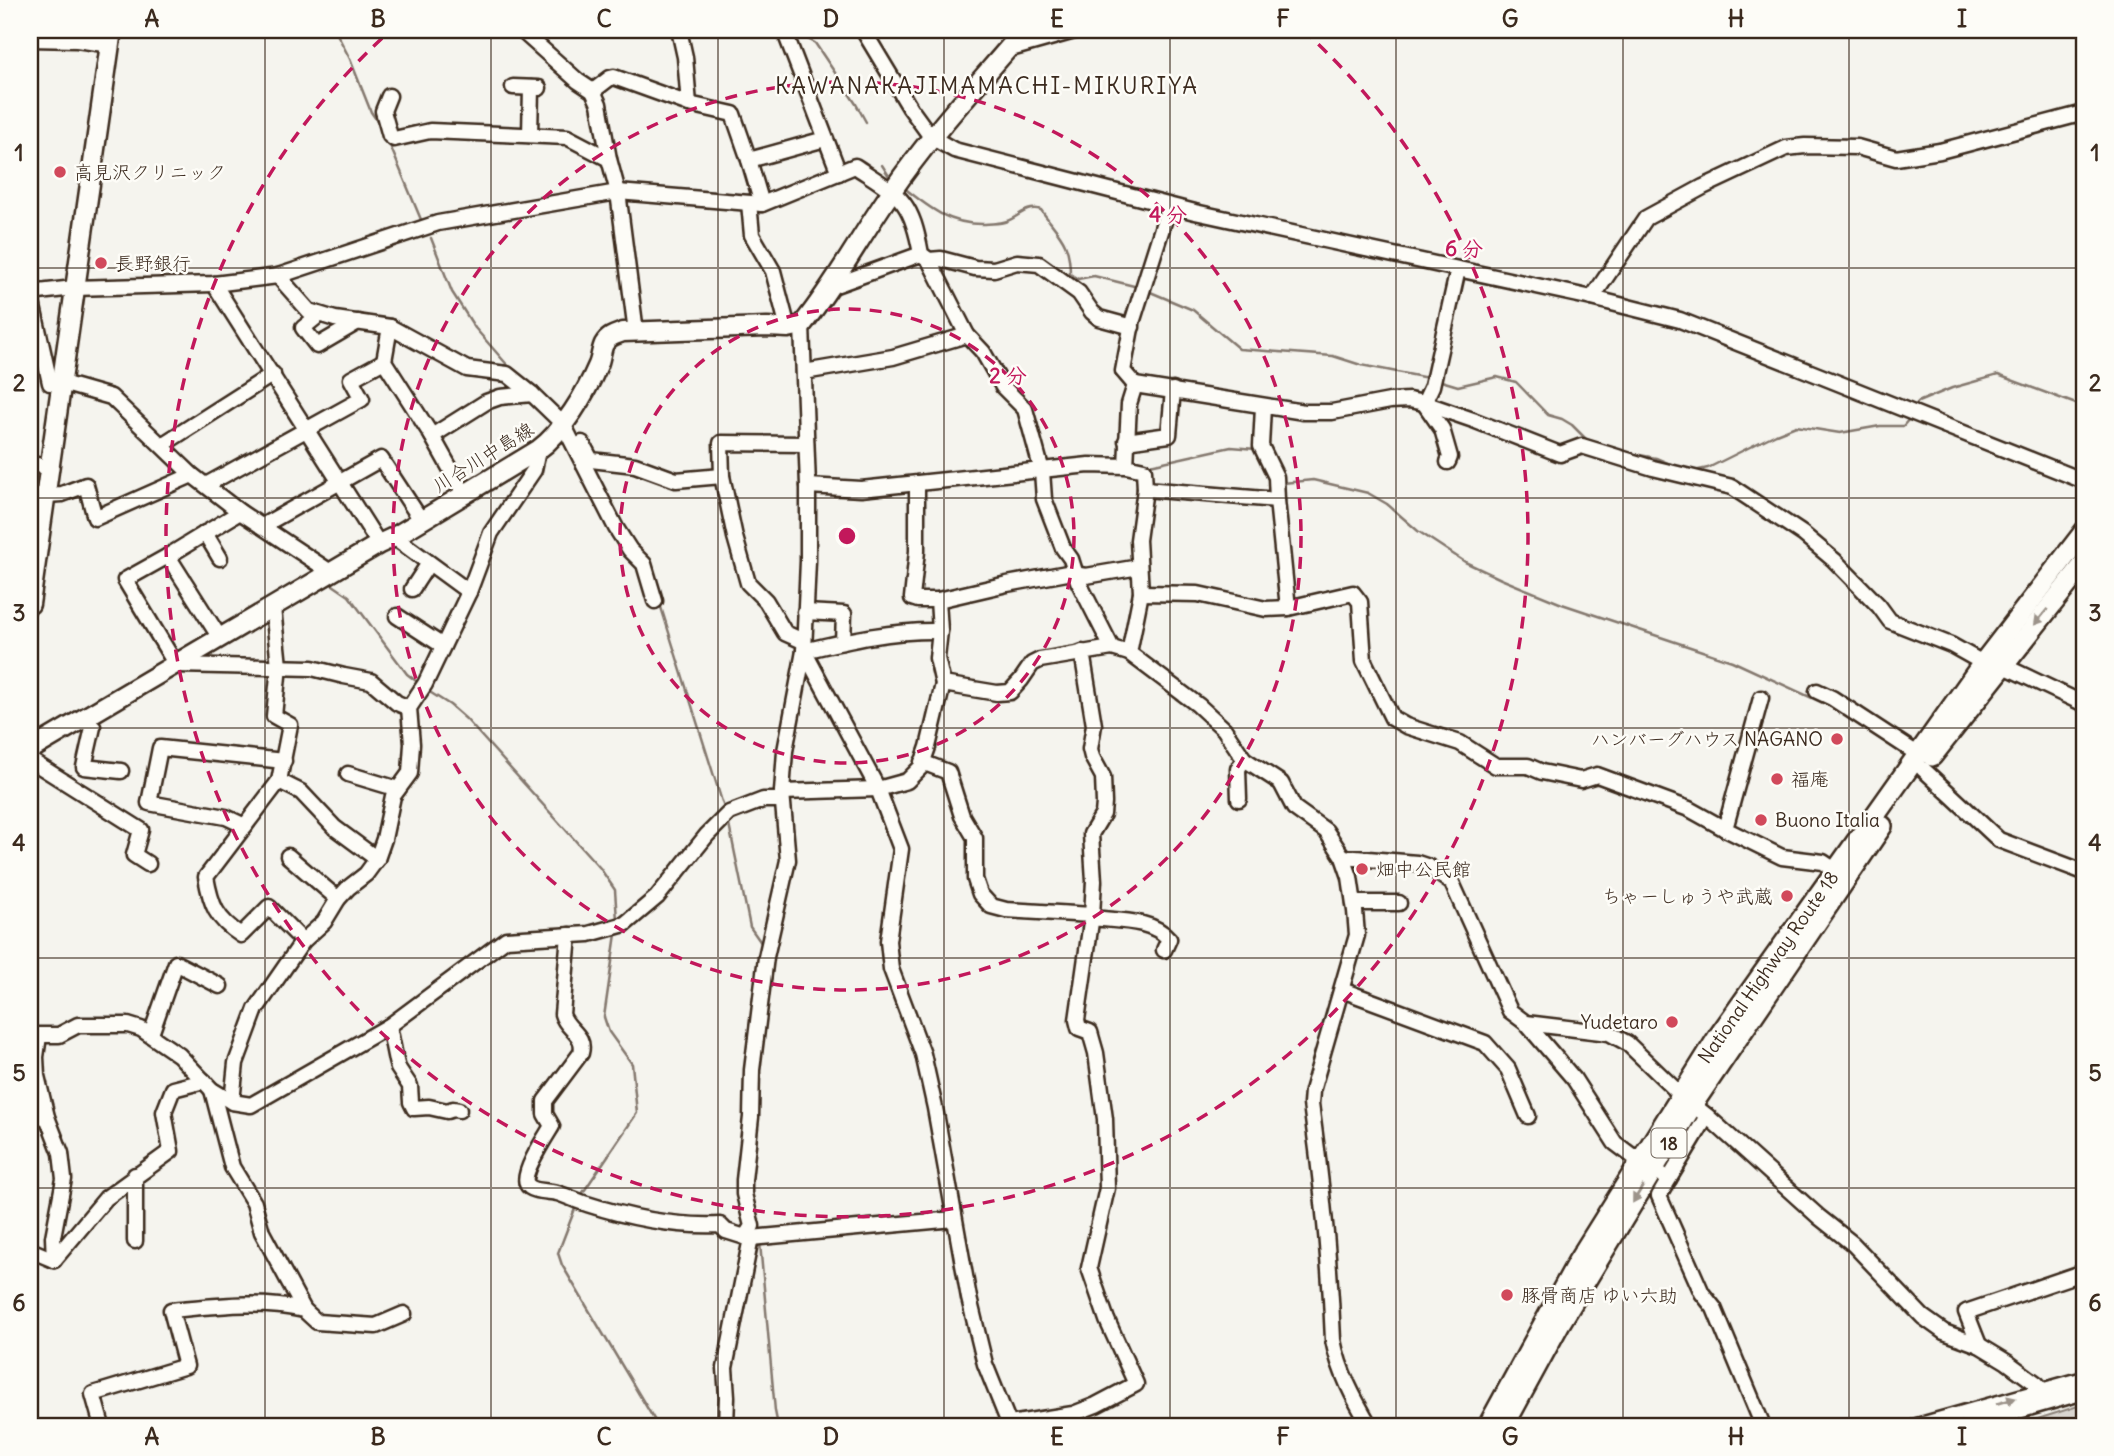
<svg xmlns="http://www.w3.org/2000/svg" width="2114" height="1456" viewBox="0 0 2114 1456" font-family="Delius,'Klee One',sans-serif">
<style>
.green{fill:#dad6d0;stroke:#8a8077;stroke-width:2}
.lines{fill:none;stroke-linecap:round;stroke-linejoin:round}
.stream{stroke:#84786e;stroke-width:2.5}
.minor-casing{stroke:#3b2a1e;stroke-width:19}
.major-casing{stroke:#3b2a1e;stroke-width:23}
.highway-casing{stroke:#3b2a1e;stroke-width:24}
.minor{stroke:#fdfcf7;stroke-width:14}
.major{stroke:#fdfcf7;stroke-width:18}
.highway{stroke:#fdfcf7;stroke-width:19}
.oneway{fill:#9c938a}
.grid{fill:none;stroke:#3b2a1e;stroke-width:2;stroke-opacity:0.55}
.ring{fill:none;stroke:#c2185b;stroke-width:3.5;stroke-dasharray:12 9}
.poi-dot{fill:#d1495b;stroke:#fdfcf7;stroke-width:2.5}
.labels{text-anchor:middle;dominant-baseline:central;stroke-width:5;stroke-linejoin:round;paint-order:stroke}
.shield{fill:#fdfcf7;stroke:#75695f;stroke-width:2}
.shield-label{font-size:18px;font-weight:bold;fill:#3b2a1e}
.poi-label{font-size:19px;fill:#3b2a1e;stroke:#fdfcf7;text-anchor:start}
.street-label{font-size:19px;fill:#3b2a1e;stroke:#fdfcf7}
.quarter-label{font-size:23px;letter-spacing:2px;fill:#3b2a1e;stroke:#fdfcf7}
.centre{fill:#c2185b;stroke:#fdfcf7;stroke-width:3.5}
.ring-label{font-size:21px;text-anchor:middle;font-weight:bold;fill:#c2185b;stroke:#fdfcf7;stroke-width:5;stroke-linejoin:round;paint-order:stroke}
.neatline{fill:none;stroke:#3b2a1e;stroke-width:2.5}
.grid-label{font-size:23px;text-anchor:middle;font-weight:bold;fill:#3b2a1e}
</style>
<rect width="100%" height="100%" fill="#f5f4ee"/>
<filter id="ink" filterUnits="userSpaceOnUse"><feTurbulence type="fractalNoise" baseFrequency=".0143" numOctaves="2"/><feDisplacementMap in="SourceGraphic" scale="14" xChannelSelector="R" yChannelSelector="G"/><feConvolveMatrix kernelMatrix="1 2 1 2 8 2 1 2 1" color-interpolation-filters="sRGB"/></filter>
<g filter="url(#ink)">
<path class="green" d="M2084 1404V1426H2016Z"/>
<g class="lines">
<g class="stream">
<path d="M335 30 350 59 371 112 380 125"/>
<path d="M791 30 815 43 856 104 866 122"/>
<path d="M389 143 422 222"/>
<path d="M882 165 889 176"/>
<path d="M903 187C929 208 950 225 985 224 992 223 1000 224 1007 221 1019 217 1026 205 1041 210 1060 236 1070 241 1070 274L1078 279 1094 276 1138 287"/>
<path d="M431 238 452 292 475 328 510 368"/>
<path d="M1033 270 1051 281"/>
<path d="M1148 291 1193 310 1239 349 1333 356 1361 365 1428 378"/>
<path d="M1071 295 1082 309"/>
<path d="M1438 380 1458 386 1497 377 1516 382 1548 415 1562 419 1572 425 1587 440"/>
<path d="M1914 407 1918 402 1952 388 1998 375 2084 407"/>
<path d="M1623 452 1656 458 1677 467"/>
<path d="M1150 465 1231 447 1256 449"/>
<path d="M1694 471 1708 468 1776 434 1796 426 1840 433 1880 426H1903L1910 418"/>
<path d="M1283 483 1313 480 1368 493 1387 504 1418 531 1465 562 1501 579 1562 604 1732 661 1836 709"/>
<path d="M288 552 316 573"/>
<path d="M330 583 349 596 407 674 420 684"/>
<path d="M660 604 724 808"/>
<path d="M428 691 450 705 466 719 600 868 615 890 617 920"/>
<path d="M728 820 750 927 764 947"/>
<path d="M580 1197 637 1113 632 1064 609 1032 604 1017 616 934"/>
<path d="M576 1206 558 1253 562 1265 658 1426"/>
<path d="M760 1243 775 1411 778 1426"/>
</g>
<defs>
<g id="minor">
<path d="M521 30 578 81 593 91 599 104 609 159 618 192 636 332"/>
<path d="M679 30 685 57 689 104 733 114 749 160 762 204"/>
<path d="M784 30 839 173"/>
<path d="M863 30 910 108 931 137 954 150 1195 212 1592 298 1680 320 2084 481"/>
<path d="M30 39 77 40 110 45"/>
<path d="M1007 50 1078 30"/>
<path d="M513 87 539 88"/>
<path d="M593 91 610 78 614 77 689 104"/>
<path d="M389 96 383 111 390 136 394 139 430 131 567 137 609 159"/>
<path d="M530 135 531 88"/>
<path d="M749 160 825 139"/>
<path d="M749 203 752 235 773 271 788 328"/>
<path d="M1169 206 1132 323 1123 371 1135 385 1304 412H1332L1390 401 1409 400 1424 403 1473 420 1560 454 1582 446 1653 468 1732 487 1803 534 1834 560 1879 606 1890 621 1951 645 1983 663"/>
<path d="M929 260 941 259 975 268 994 269 1017 262 1039 264 1079 293 1092 312 1099 318 1132 327"/>
<path d="M278 276 309 311 335 319 390 327 467 369 507 374 532 394 563 424 616 528 630 550 644 564 655 601"/>
<path d="M214 284 379 544"/>
<path d="M830 287 921 254"/>
<path d="M30 293 74 288 214 284 278 276 438 223 618 192 762 204 855 166C900 196 911 198 921 254L929 260 967 335 983 352 1003 387 1025 409 1042 471 1044 499 1063 548 1071 559 1078 581 1112 648"/>
<path d="M30 293 50 383H62L111 397 192 475 240 512 332 573"/>
<path d="M1592 298 1646 218 1703 187 1786 148 1805 146 1857 147 1896 158 1940 151 2084 113"/>
<path d="M319 315 303 328 317 346 358 322"/>
<path d="M390 327 384 361 432 436 465 495"/>
<path d="M804 372 893 357 967 335"/>
<path d="M1424 403 1432 386 1458 269"/>
<path d="M1424 403 1442 429 1450 457 1448 462"/>
<path d="M1263 407 1261 446 1276 477 1277 500 1288 608 1353 593 1360 602 1364 661 1392 718 1406 726 1460 743 1496 766H1528L1542 772 1581 780 1597 775 1689 809 1725 829"/>
<path d="M432 436 486 402 500 397 532 394"/>
<path d="M1126 441 1169 435 1173 390"/>
<path d="M582 443 591 460 635 465 676 480 722 476"/>
<path d="M162 445 273 374"/>
<path d="M30 464 50 467"/>
<path d="M1126 466 1129 404 1135 385"/>
<path d="M917 483V551L912 598 918 600H938L1007 584 1067 573 1086 576 1139 567"/>
<path d="M206 485 362 399 351 379 384 361"/>
<path d="M808 486 861 489 1089 465 1126 466 1144 470 1145 489 1138 540 1141 593 1129 653"/>
<path d="M1145 489 1277 500"/>
<path d="M46 495 62 494 86 485 95 518 192 475"/>
<path d="M240 512 168 556 125 580 176 665 312 668 344 676 371 681 397 703 409 708"/>
<path d="M262 526 381 459 421 520"/>
<path d="M205 533 220 558"/>
<path d="M394 537 469 592"/>
<path d="M168 556 220 638"/>
<path d="M412 589 429 563"/>
<path d="M1141 593 1198 594 1266 609 1288 608"/>
<path d="M273 608 279 666 274 716 290 725 279 781 206 877C211 905 216 919 241 935L269 907 303 941"/>
<path d="M805 612 844 614 843 642"/>
<path d="M397 616 443 646"/>
<path d="M803 641 785 633 766 601 748 583 735 537 722 476 721 443 806 444"/>
<path d="M804 651 878 789 901 849 888 941 891 969 923 1054 935 1108 969 1298 985 1364 1010 1426"/>
<path d="M804 651C849 640 893 630 940 631"/>
<path d="M2002 665 2084 704"/>
<path d="M943 684 997 693 1010 692 1021 680 1032 664 1040 660 1112 648 1129 653 1198 705 1224 729 1244 759 1281 783 1294 808 1326 831 1343 857 1350 877 1355 911 1357 935 1312 1091 1311 1104C1322 1183 1330 1260 1333 1340 1339 1371 1354 1399 1370 1426"/>
<path d="M1817 691 1832 698 1919 755"/>
<path d="M1761 698 1725 829 1782 857 1823 862 1835 870"/>
<path d="M83 720 93 727 84 767 121 771"/>
<path d="M30 760 141 830 134 855 148 864"/>
<path d="M922 762 948 772 962 816 975 838V879L980 894 991 906 1006 910 1092 915"/>
<path d="M1923 769 1999 840 2084 872"/>
<path d="M348 774 398 789"/>
<path d="M279 781 301 792 335 828 377 859"/>
<path d="M782 792 878 789 907 781 921 767 928 747 943 684 937 658 940 631 938 600"/>
<path d="M1239 799 1238 769 1244 759"/>
<path d="M245 826 226 817 149 803 160 748 284 761"/>
<path d="M288 856 338 899"/>
<path d="M1343 857 1417 863 1429 867 1452 883 1510 1011 1526 1023 1609 1033 1627 1043 1681 1095 1707 1116 1819 1217 1853 1244 1923 1317 1944 1332 1979 1345 2007 1362 2037 1384 2043 1391"/>
<path d="M1354 903H1399"/>
<path d="M1092 918C1117 921 1152 919 1169 939L1164 950"/>
<path d="M569 935 562 1014C566 1030 586 1034 581 1053L545 1101V1114L552 1126C546 1136 521 1174 527 1184 531 1192 549 1191 557 1193 567 1196 577 1201 587 1204 630 1218 675 1227 720 1225L726 1231 745 1237"/>
<path d="M1342 990 1485 1043 1508 1069 1528 1116"/>
<path d="M1526 1023 1574 1079 1615 1143 1639 1161"/>
<path d="M389 1026 396 1061 398 1068 410 1086 411 1102 414 1108 429 1107 447 1111 453 1109 459 1110"/>
<path d="M151 1034 176 963 220 986"/>
<path d="M30 1035H59L78 1025H128L141 1029 179 1055 212 1090 232 1102 251 1105 389 1026 506 939 589 934 625 924 657 897 707 835 729 813 763 800H782"/>
<path d="M39 1036 36 1057 37 1076 47 1117 61 1153 64 1179 53 1237 54 1260"/>
<path d="M212 1090 232 1167 254 1203 262 1232 304 1310 317 1322 376 1326 404 1314"/>
<path d="M232 1102 236 1063 256 1009 303 941 324 922 338 899 348 888 366 874 377 859 384 839 393 796 410 773 412 744 409 708 425 684 469 592 491 533 534 470 538 450"/>
<path d="M30 1116 47 1117"/>
<path d="M1653 1169 1669 1179 1659 1196 1702 1293 1714 1308 1763 1426"/>
<path d="M1669 1179 1707 1116"/>
<path d="M751 1238 954 1219"/>
<path d="M135 1241V1175"/>
<path d="M30 1250 54 1260"/>
<path d="M54 1260 106 1198 171 1151 164 1112 173 1089 204 1081"/>
<path d="M1979 1345 1966 1312 2084 1272"/>
<path d="M1010 1424 1073 1414 1096 1405 1136 1384 1107 1320 1089 1268 1107 1188 1105 1119 1096 1053 1090 1032 1079 1028 1077 1020 1092 915 1094 881 1091 834 1103 814 1104 803 1103 777 1092 757 1090 749 1094 725 1082 652"/>
<path d="M102 1426 93 1394 186 1366 171 1310C216 1306 260 1300 304 1310"/>
<path d="M726 1426 727 1397 725 1368 751 1238 745 1237 752 1226 744 1194V1180L751 1117 752 1070 766 957 788 860 782 792 785 751 804 651 808 561V486L802 325"/>
<path d="M1917 1426 2084 1379"/>
<path d="M1966 1426 2084 1392"/>
</g>
<g id="major">
<path d="M30 604 112 30"/>
<path d="M30 750 379 544 394 537 538 450C563 432 586 393 598 365 601 358 601 350 604 344 609 336 615 335 623 332L767 327 788 328 802 325C836 283 861 235 892 191 931 134 979 83 1024 30"/>
</g>
<g id="highway">
<path d="M1932 756 2084 564"/>
<path d="M1488 1426 1578 1261 1718 1037 1983 663 2084 532"/>
<path d="M1504 1426 1560 1323 1693 1104 1882 826"/>
</g>
</defs>
<use href="#minor" class="minor-casing"/>
<use href="#major" class="major-casing"/>
<use href="#highway" class="highway-casing"/>
<use href="#minor" class="minor"/>
<use href="#major" class="major"/>
<use href="#highway" class="highway"/>
</g>
<defs><path id="oneway-solid" d="M-6-.8H1V-3.2L6.5 0L1 3.2V.8H-6Z" transform="scale(1.75)"/></defs>
<g class="oneway">
<use href="#oneway-solid" transform="translate(2041 617) rotate(129)"/>
<use href="#oneway-solid" transform="translate(1638 1194) rotate(121)"/>
<use href="#oneway-solid" transform="translate(2006 1401) rotate(-16)"/>
</g>
</g>
<path class="grid" d="M265 30V1426M491 30V1426M718 30V1426M944 30V1426M1170 30V1426M1396 30V1426M1623 30V1426M1849 30V1426M30 268H2084M30 498H2084M30 728H2084M30 958H2084M30 1188H2084"/>
<g class="ring">
<circle cx="847" cy="536" r="227"/>
<circle cx="847" cy="536" r="454"/>
<path d="M1303 30A681 681 0 1 1 391 30"/>
</g>
<g class="poi-dot">
<circle cx="60" cy="172" r="7"/>
<circle cx="101" cy="263" r="7"/>
<circle cx="1837" cy="739" r="7"/>
<circle cx="1777" cy="779" r="7"/>
<circle cx="1761" cy="820" r="7"/>
<circle cx="1362" cy="869" r="7"/>
<circle cx="1787" cy="896" r="7"/>
<circle cx="1672" cy="1022" r="7"/>
<circle cx="1507" cy="1295" r="7"/>
</g>
<g class="labels">
<rect class="shield" x="1651.5" y="1128.5" width="35" height="29" rx="5"/>
<g class="shield-label">
<text x="1669" y="1143">18</text>
</g>
<g class="poi-label">
<text x="74" y="172">高見沢クリニック</text>
<text x="115" y="263">長野銀行</text>
<text x="1823" y="739" text-anchor="end">ハンバーグハウス NAGANO</text>
<text x="1791" y="779">福庵</text>
<text x="1775" y="820">Buono Italia</text>
<text x="1376" y="869">畑中公民館</text>
<text x="1773" y="896" text-anchor="end">ちゃーしゅうや武蔵</text>
<text x="1658" y="1022" text-anchor="end">Yudetaro</text>
<text x="1521" y="1295">豚骨商店 ゆい六助</text>
</g>
<g class="street-label">
<text transform="translate(483 457) rotate(-32)">川合川中島線</text>
<text transform="translate(1768 967) rotate(-55)">National Highway Route 18</text>
</g>
<g class="quarter-label">
<text x="987" y="85">KAWANAKAJIMAMACHI-MIKURIYA</text>
</g>
</g>
<circle cx="847" cy="536" r="10" class="centre"/>
<g class="ring-label">
<text x="1168" y="222">4 分</text>
<text x="1464" y="256">6 分</text>
<text x="1008" y="383">2 分</text>
</g>
<rect width="2114" height="1456" fill="none" stroke="#fdfcf7" stroke-width="77"/>
<rect x="38" y="38" width="2038" height="1380" class="neatline"/>
<g class="grid-label">
<text x="152" y="27">A</text>
<text x="378" y="27">B</text>
<text x="604" y="27">C</text>
<text x="831" y="27">D</text>
<text x="1057" y="27">E</text>
<text x="1283" y="27">F</text>
<text x="1510" y="27">G</text>
<text x="1736" y="27">H</text>
<text x="1962" y="27">I</text>
<text x="19" y="161">1</text>
<text x="2095" y="161">1</text>
<text x="19" y="391">2</text>
<text x="2095" y="391">2</text>
<text x="19" y="621">3</text>
<text x="2095" y="621">3</text>
<text x="19" y="851">4</text>
<text x="2095" y="851">4</text>
<text x="19" y="1081">5</text>
<text x="2095" y="1081">5</text>
<text x="19" y="1311">6</text>
<text x="2095" y="1311">6</text>
<text x="152" y="1445">A</text>
<text x="378" y="1445">B</text>
<text x="604" y="1445">C</text>
<text x="831" y="1445">D</text>
<text x="1057" y="1445">E</text>
<text x="1283" y="1445">F</text>
<text x="1510" y="1445">G</text>
<text x="1736" y="1445">H</text>
<text x="1962" y="1445">I</text>
</g>
</svg>
